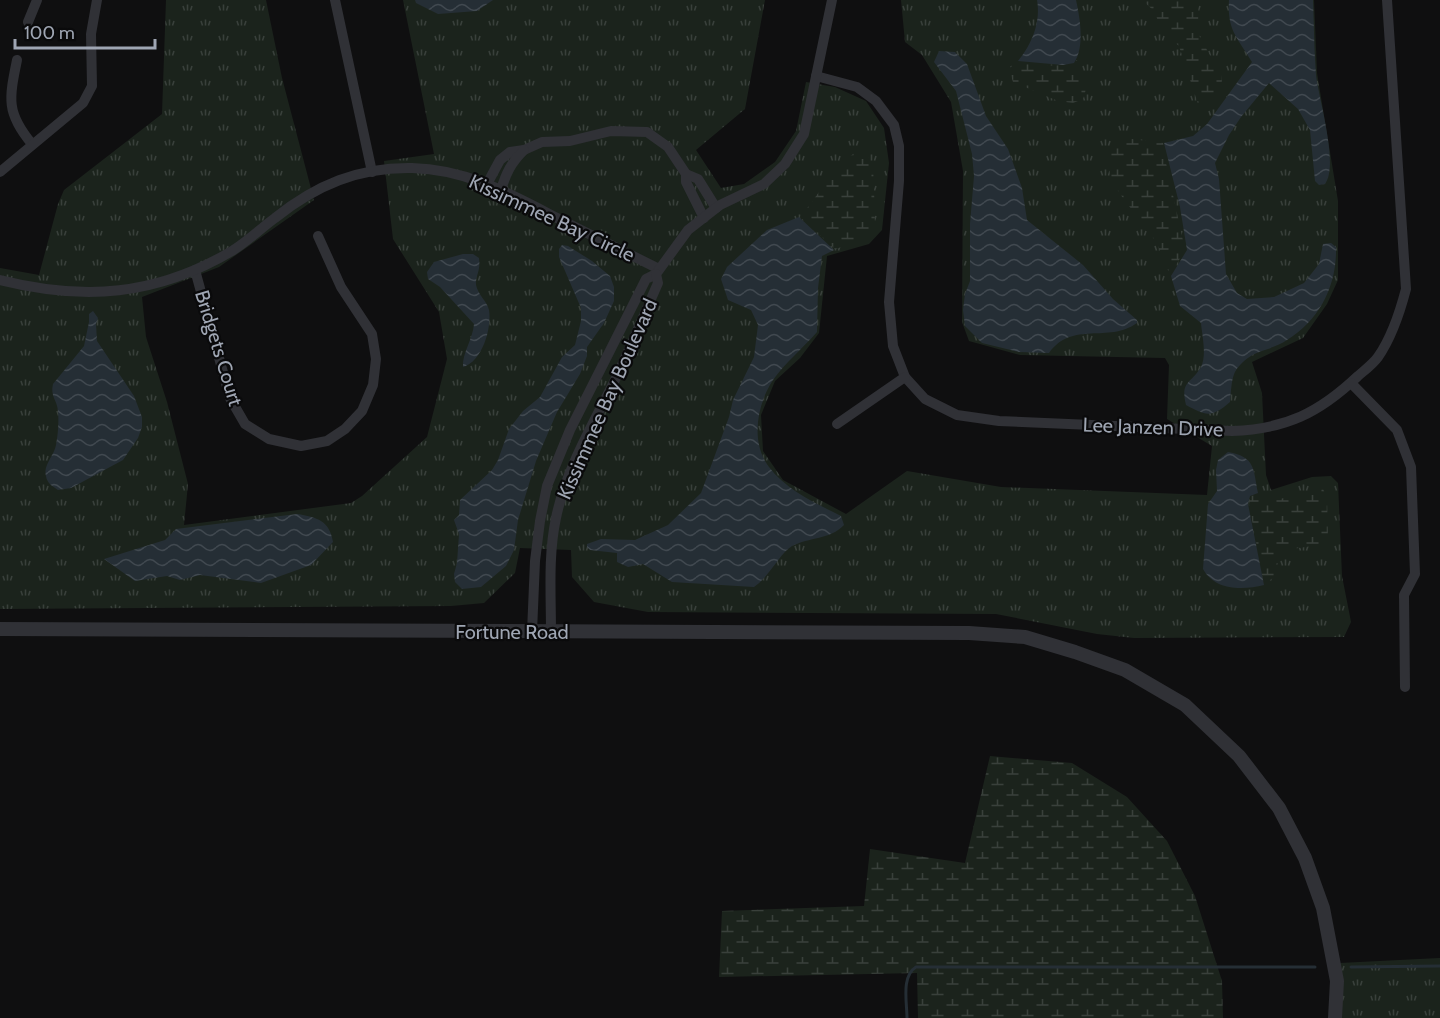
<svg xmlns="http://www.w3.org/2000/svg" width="1440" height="1018" viewBox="0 0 1440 1018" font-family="Cabin,sans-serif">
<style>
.grass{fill:url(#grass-tufts)}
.wetland{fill:url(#wetland-marsh)}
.water{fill:url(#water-waves)}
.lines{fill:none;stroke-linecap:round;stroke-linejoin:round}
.stream{stroke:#252e35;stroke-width:3}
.minor{stroke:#303136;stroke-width:10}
.tertiary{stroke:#303136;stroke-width:14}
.labels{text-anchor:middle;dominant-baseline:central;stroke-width:4.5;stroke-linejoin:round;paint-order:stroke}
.street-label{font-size:20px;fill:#9fa6b3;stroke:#0a0a0b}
</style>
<defs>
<pattern id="grass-tufts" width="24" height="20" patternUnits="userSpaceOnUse" patternTransform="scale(1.5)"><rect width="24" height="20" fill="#1b231c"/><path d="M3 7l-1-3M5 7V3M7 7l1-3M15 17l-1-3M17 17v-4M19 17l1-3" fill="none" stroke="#39403b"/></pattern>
<pattern id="wetland-marsh" width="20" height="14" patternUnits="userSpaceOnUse" patternTransform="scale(1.5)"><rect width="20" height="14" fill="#1b231c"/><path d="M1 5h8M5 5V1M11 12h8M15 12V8" fill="none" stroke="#39403b"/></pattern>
<pattern id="water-waves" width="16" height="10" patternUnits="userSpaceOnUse" patternTransform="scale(1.5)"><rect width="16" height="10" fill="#252e35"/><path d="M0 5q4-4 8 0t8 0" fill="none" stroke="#414950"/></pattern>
</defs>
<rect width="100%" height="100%" fill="#0f0f10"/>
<g class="grass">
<path d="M166 0H266L282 78 314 200 219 267 142 297 146 337 167 402 188 484 184 525 351 503 362 496 427 437 447 359 439 312 393 239 384 161 434 154 403 0H765L745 109 696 150 721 188 744 184 775 162 796 131 806 82 835 87 866 101 884 128 889 163 882 230 869 244 827 256 819 333 800 358 775 381 761 415 763 451 783 480 846 514 907 471 1001 487 1207 495 1212 446 1167 419 1169 365 1165 358 1020 355 969 341 962 322 963 171 951 102 922 55 905 42 901 0H1314L1317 73 1338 201V280L1327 304 1303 338 1252 362 1262 393 1266 475 1271 490 1312 477 1331 476 1338 483 1342 576 1351 622 1344 637 1134 638 1097 634 996 614 648 612 594 602 572 577 571 550 520 548 515 573 484 603 451 606 0 609V268L39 275 58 204 64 190 162 114Z"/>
<path d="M1440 958V1018H1342L1340 963Z"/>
</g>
<g class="wetland">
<path d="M1142 0H1197C1200 11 1197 22 1199 33 1199 37 1203 42 1205 46 1219 76 1235 77 1205 106L1198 104 1179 46 1164 33 1153 10Z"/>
<path d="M1077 60C1078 65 1078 71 1080 75 1085 88 1088 85 1083 99L1073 103 1058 101 1013 82 1009 69 1017 61C1031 64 1066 70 1077 60Z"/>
<path d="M1132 139 1163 143 1166 163 1185 250 1170 275 1157 243 1120 194 1110 177 1109 163 1111 149 1120 142Z"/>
<path d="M863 150 868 155 873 168 874 188 875 229 869 239 835 249 800 217C816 200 840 154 863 150Z"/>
<path d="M1323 489 1327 498 1328 540 1326 544 1285 550 1280 555 1274 577 1264 585 1249 504 1251 496 1258 495 1264 502 1271 501Z"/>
<path d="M990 756 1072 763 1127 797 1167 841 1195 896 1222 981 1223 1018H918L917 973 719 977 722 911 864 906 870 849 965 863Z"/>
</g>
<g class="water">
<path d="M415 0H493L477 11 438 14 416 3Z"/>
<path d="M1037 0H1076C1080 18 1085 47 1074 63L1063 65 1018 61C1032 44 1041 22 1037 0Z"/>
<path d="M1229 0H1313C1314 25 1314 50 1316 75 1319 100 1339 165 1325 184L1319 185 1315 181 1310 130 1298 109 1269 83 1241 117 1229 135 1215 163 1219 179 1226 274 1237 293 1247 299 1274 297 1304 283 1319 264 1323 244 1331 243 1336 247C1337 285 1320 320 1287 340 1267 353 1252 348 1236 370 1231 378 1231 393 1230 402 1212 418 1206 416 1186 405 1180 381 1191 384 1201 367 1207 355 1202 335 1201 323L1180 306 1171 276 1187 250 1180 207 1164 143 1193 136 1207 124 1252 62C1237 37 1227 30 1229 0Z"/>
<path d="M939 51 955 52 967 64 986 116 1008 149 1022 188 1027 220 1083 265 1113 299 1137 320V323C1107 344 1073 320 1049 353L1019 352 982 343 965 326 963 310 965 294 970 281V224L974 176 972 154 956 91 934 62Z"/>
<path d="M799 217 834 250 822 256 818 288 817 332C803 348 785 363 773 380 757 404 750 442 769 467 786 490 817 504 841 516L844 525C830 540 809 537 792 546 781 552 769 577 754 587L672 582 643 564 628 567 617 562V553L590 550 587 547V544L601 539 635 540 668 525 701 493 729 417 733 400 754 357 758 325 751 310 728 300 721 279 727 267 767 230Z"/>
<path d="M562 245 568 246 592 261 610 276 614 287V301L604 323 587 347V356L580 374 557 412 536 461 518 520 514 550 506 566 481 587 462 589 455 582 454 574 457 563 459 534 454 520 459 515 460 500 492 470 498 460 509 429 523 411 540 397 562 357 575 345 581 321V308L559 257V249Z"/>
<path d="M463 254H473L479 258C481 271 475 276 476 285 478 295 487 301 489 310 492 328 482 362 463 367 462 353 473 339 474 324L440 287 428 279 427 272 434 262Z"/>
<path d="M93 311 98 318 96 324 97 341 134 396 142 417V427L138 438 123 460 71 488 58 490C52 486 47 483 46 476 43 465 54 456 56 445 58 435 59 422 58 411 57 400 50 396 53 384L84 346 89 322V314Z"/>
<path d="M1228 452C1256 457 1253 469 1258 493L1250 496 1248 504 1264 585C1243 590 1215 591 1203 569L1208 504 1217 491 1216 470 1218 460Z"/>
<path d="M297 514C317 517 330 521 333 542L311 565 261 583 200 575 180 580 167 576 135 581 104 559 165 540 176 529Z"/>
</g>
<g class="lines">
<g class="stream">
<path d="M1351 967 1440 966"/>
<path d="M907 1018C907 1003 901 976 916 967H1315"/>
</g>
<g class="minor">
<path d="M335 0 372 172"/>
<path d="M28 22 37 0"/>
<path d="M17 60C9 99 6 113 32 144"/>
<path d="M816 76 857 87 876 101 894 125 899 146V181L889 302 893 346 905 377 925 399 957 415 999 421 1232 431C1286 429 1319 413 1358 376 1365 370 1373 364 1378 357 1392 337 1400 312 1406 289L1387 0"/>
<path d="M0 172 83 103 92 86 91 34 97 0"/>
<path d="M686 174 698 179 716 208"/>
<path d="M487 184 500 160 510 152 524 150 542 142 570 141 611 131 647 132 668 147 686 174V182L704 218"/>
<path d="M501 190C506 173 511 163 524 150"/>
<path d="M195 270 230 398 245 424 269 439 301 446 327 441 345 429 362 411 373 385 376 359 372 334 341 287 318 236"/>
<path d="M0 280C84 301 156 296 232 251 248 241 260 229 275 218 316 185 359 167 412 168 466 169 511 194 557 218 591 235 625 252 659 269"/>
<path d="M1351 383 1397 430 1411 467 1415 574 1404 595 1405 687"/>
<path d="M837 424 905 377"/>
<path d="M532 632 535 561 540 521 547 486 570 430 646 279 656 274 688 230 720 205 764 184 785 164 804 134 832 0"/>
<path d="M551 632C551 595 548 555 556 518 566 469 593 424 615 380 630 348 644 315 658 283L656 274"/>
</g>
<path class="tertiary" d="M0 629 969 633 1025 637 1075 652 1125 670 1185 705 1239 756 1279 808 1305 858 1323 908 1337 981 1335 1018"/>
</g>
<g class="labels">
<g class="street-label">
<text transform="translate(552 218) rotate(25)">Kissimmee Bay Circle</text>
<text transform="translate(219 348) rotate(73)">Bridgets Court</text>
<text transform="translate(607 399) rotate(-66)">Kissimmee Bay Boulevard</text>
<text transform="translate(1153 427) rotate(2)">Lee Janzen Drive</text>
<text x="512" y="632">Fortune Road</text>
</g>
</g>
<path d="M15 39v9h140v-9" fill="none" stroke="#9fa6b3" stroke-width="3"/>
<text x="24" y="39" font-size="18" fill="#9fa6b3" stroke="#0a0a0b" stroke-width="4.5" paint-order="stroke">100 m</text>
</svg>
